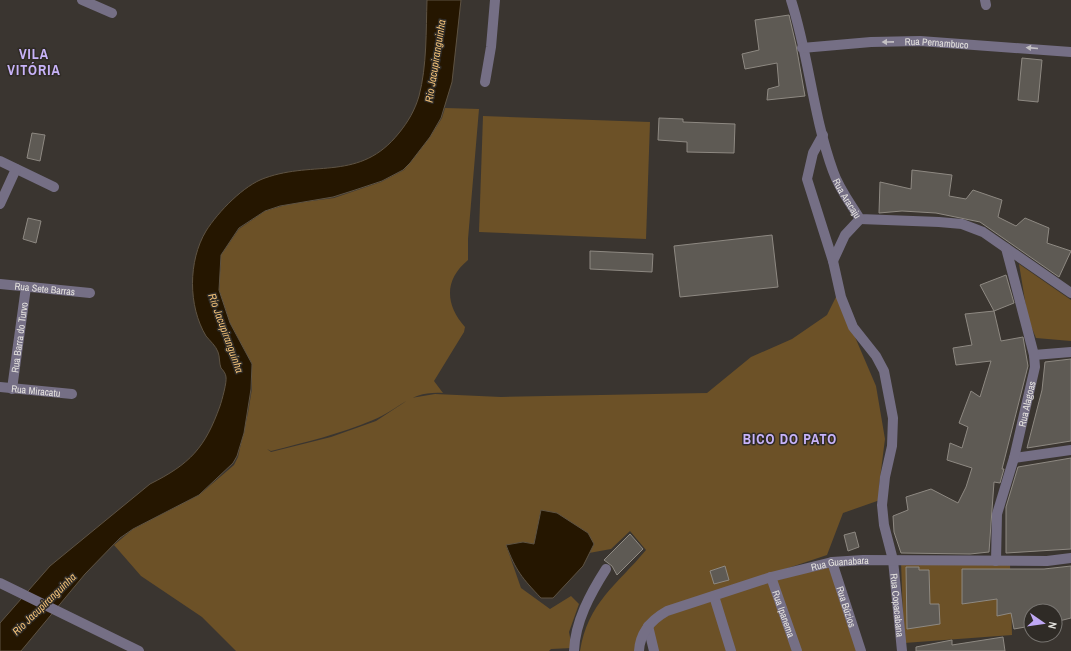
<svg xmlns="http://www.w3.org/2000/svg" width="1071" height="651" viewBox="0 0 1071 651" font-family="'Archivo Narrow',sans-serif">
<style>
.green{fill:#6c5127}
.water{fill:#251600;stroke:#5e5343}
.building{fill:#5e5a54;stroke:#8e8982}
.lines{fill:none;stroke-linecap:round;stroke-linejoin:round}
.minor{stroke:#756f85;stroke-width:10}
.oneway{fill:#c3c0c3}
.labels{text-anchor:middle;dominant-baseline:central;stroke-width:3;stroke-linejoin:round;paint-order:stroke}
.street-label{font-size:10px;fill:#e4e2de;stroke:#2f2b26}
.water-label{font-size:11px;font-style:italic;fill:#f1c077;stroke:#2f2b26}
.district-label{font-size:14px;font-weight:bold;letter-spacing:1px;fill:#c8b3f9;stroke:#2f2b26}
</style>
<rect width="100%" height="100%" fill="#3a3530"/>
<g class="green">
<path d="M445 108 479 109 468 239V260C444 280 445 304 465 327L464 332 434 381 443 393C408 391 401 409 373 420 340 434 306 442 271 451L267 449 271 452 331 437 376 421 411 398 435 394 501 397 707 393 751 357 792 339 827 315 837 295 876 386 885 439 879 486 880 500 843 513 827 555 666 609 637 651H580C588 602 617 585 646 550L630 531 611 549 589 553 594 544 541 510 534 544 523 542 506 545 521 588 550 609 571 596 579 604 569 632 572 648 551 649 549 651H236L202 617 141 576 114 545 133 529 199 495 234 465 238 457 248 413 252 389V364L230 323 219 290 221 255 239 229 265 211 289 204 334 198 381 182 404 170 430 137 442 118Z"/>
<path d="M483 116 650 122 646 239 479 232Z"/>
<path d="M1019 264 1071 300V341L1036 338 1028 319Z"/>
<path d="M901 562 1010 564 1012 635 904 643Z"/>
<path d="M831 564 858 651H797L774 581Z"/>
<path d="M771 579 796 651H733L716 597Z"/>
<path d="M712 599 728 651H657L650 626 656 620Z"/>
</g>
<g class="water">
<path d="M427 0H461L452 82 441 118 430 137 410 163 403 170 382 181 355 190 333 197 280 206 265 211 239 228 221 255 219 290 230 323 252 364 251 389 244 433 237 456 233 463 199 495 133 529 120 538 85 574 21 651H0V623L50 566 150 484C190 464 205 448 220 406 222 400 227 382 226 377 226 374 223 370 221 368 219 363 220 357 218 352 216 346 210 341 206 336 188 306 188 261 206 231 218 212 244 185 265 178 315 160 360 182 399 133 408 122 415 110 419 96 427 66 426 30 427 0Z"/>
<path d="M541 510 557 513 588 533 594 544 583 566 553 598H541C522 578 516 571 506 545L523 542 534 544Z"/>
</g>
<g class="building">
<path d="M789 15 796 45 805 96 767 100 768 89 779 86 777 63 745 69 742 54 759 50 755 20Z"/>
<path d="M1022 58 1042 60 1038 102 1018 100Z"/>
<path d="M659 118 683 119V122L735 124 734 153 687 152V142L658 140Z"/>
<path d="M32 133 45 135 40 161 27 158Z"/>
<path d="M912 170 952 175 949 196 966 199 973 190 1002 200 998 217 1016 226 1025 218 1049 228 1047 243 1071 251 1059 277 980 222 936 213 902 211 879 213 880 182 911 189Z"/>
<path d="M28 218 41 221 36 243 23 239Z"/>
<path d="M772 235 778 287 680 297 674 246Z"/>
<path d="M590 251 653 254 652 272 590 269Z"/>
<path d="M1006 275 1014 303 994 311 980 285Z"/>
<path d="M994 311 1001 341 1023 337 1028 366 1002 469H1004L1000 483 994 482 989 552 970 554 901 553 894 532 893 516 908 510 906 497 931 489 958 503 966 487 972 468 947 460 950 443 962 448 968 427 959 423 971 391 980 397 991 361 956 365 953 348 972 345 965 314Z"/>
<path d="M1071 359V441L1027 448 1042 390 1045 362Z"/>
<path d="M1071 458V549L1006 553V507L1018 467Z"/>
<path d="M855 532 859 547 848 551 844 535Z"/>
<path d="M630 534 643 549 617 575 612 566 604 560Z"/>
<path d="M725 566 729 580 714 584 710 571Z"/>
<path d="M1071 566V618L1055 622V611H1031V626L1014 629 1011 613 997 616V599L962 604V569H1044Z"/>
<path d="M906 567H919V570H929L930 604H939L940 624 907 629Z"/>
<path d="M1003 637 1005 651H916V647L952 640V645Z"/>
</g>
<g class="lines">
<g class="minor">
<path d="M82 0 112 13"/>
<path id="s1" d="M791 0C809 56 813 116 833 171 839 189 851 204 860 219L939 222 962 224 983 232 1071 293"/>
<path d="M985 0 986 5"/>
<path id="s2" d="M802 48 871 42 920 41 1071 52"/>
<path d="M485 82 491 47 495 0"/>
<path id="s3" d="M823 135 813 153 807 179 833 261 841 297 853 327 876 356 884 371 893 418 892 446 885 477 882 505 884 525 893 560 902 651"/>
<path d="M0 161 54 187"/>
<path d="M0 204 16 169"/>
<path d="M833 261 845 235 860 219"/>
<path id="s4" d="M0 284 90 293"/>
<path d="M1034 355 1071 352"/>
<path id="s5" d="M0 387 72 394"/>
<path id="s6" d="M12 389 26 287"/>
<path d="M1014 458 1071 450"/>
<path id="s7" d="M996 561 997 514 1014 458 1035 367 1034 355 1006 248"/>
<path id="s8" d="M832 562 861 651"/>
<path id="s9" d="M771 577 797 651"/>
<path d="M0 583 139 651"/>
<path d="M714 596 731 651"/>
<path d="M648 626 654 651"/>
<path d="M574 651C575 622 590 594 606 569"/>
<path id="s10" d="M639 651C640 633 651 620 667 611L771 577 832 562 863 560 1047 561 1071 558"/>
</g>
</g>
<defs><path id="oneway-solid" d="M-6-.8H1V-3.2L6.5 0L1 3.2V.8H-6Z"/></defs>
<g class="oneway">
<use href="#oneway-solid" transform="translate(888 42) rotate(179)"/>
<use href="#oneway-solid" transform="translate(1032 48) rotate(-175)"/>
</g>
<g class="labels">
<g class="street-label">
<text stroke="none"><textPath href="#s2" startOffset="135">Rua Pernambuco</textPath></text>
<text stroke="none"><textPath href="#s1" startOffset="207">Rua Aracaju</textPath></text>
<text stroke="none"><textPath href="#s4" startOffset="45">Rua Sete Barras</textPath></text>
<text stroke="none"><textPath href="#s6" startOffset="52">Rua Barra do Turvo</textPath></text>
<text stroke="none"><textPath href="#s5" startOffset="36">Rua Miracatu</textPath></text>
<text stroke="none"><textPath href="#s7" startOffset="161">Rua Alagoas</textPath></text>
<text stroke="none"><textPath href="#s10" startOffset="231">Rua Guanabara</textPath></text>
<text stroke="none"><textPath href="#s3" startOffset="494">Rua Copacabana</textPath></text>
<text stroke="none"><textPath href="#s8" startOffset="47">Rua Búzios</textPath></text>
<text stroke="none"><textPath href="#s9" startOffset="39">Rua Ipanema</textPath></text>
</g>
<g class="water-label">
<text transform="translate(435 61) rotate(-81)">Rio Jacupiranguinha</text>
<text transform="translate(226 333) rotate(70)">Rio Jacupiranguinha</text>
<text transform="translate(44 604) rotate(-44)">Rio Jacupiranguinha</text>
</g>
<g class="district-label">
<text x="34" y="54">VILA<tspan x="34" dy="16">VITÓRIA</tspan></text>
<text x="790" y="439">BICO DO PATO</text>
</g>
</g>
<g transform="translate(1043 623) rotate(103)"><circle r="19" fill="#2f2b26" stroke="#777470"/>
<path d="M0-3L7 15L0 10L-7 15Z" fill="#bfa8f4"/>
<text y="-6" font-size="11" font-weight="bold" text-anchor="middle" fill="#e4e2de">N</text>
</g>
</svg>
